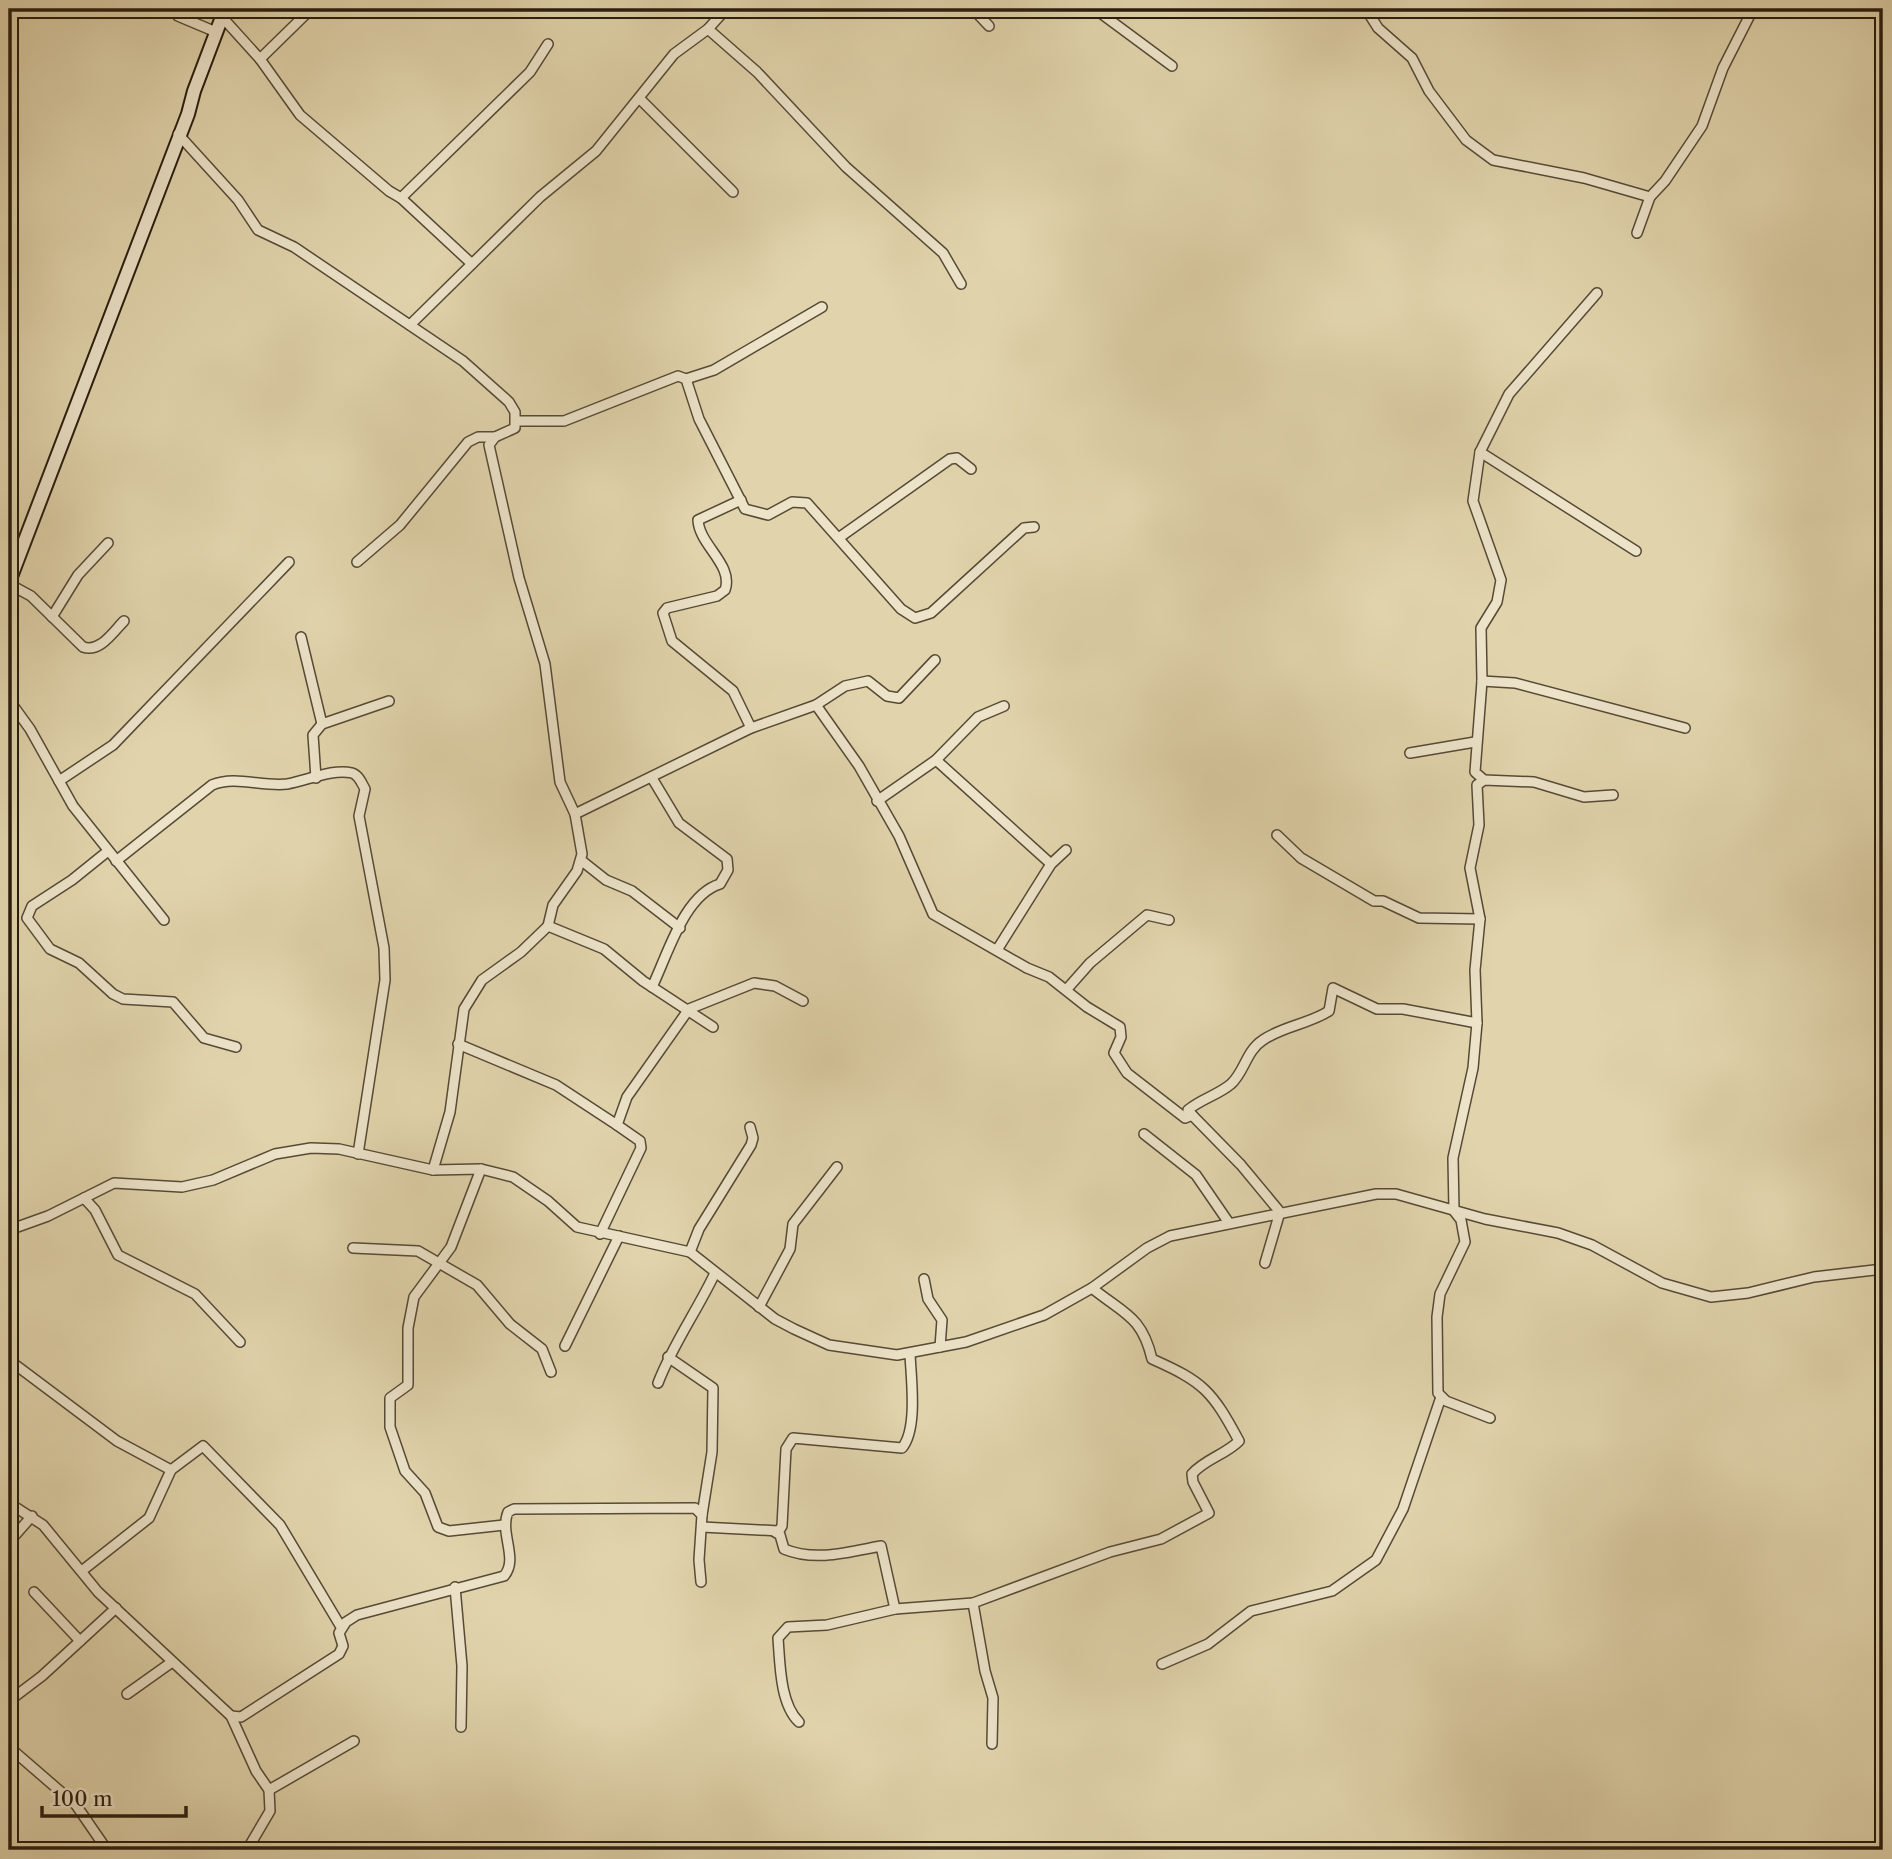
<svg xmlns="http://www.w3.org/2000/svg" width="1892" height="1859" viewBox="0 0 1892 1859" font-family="'Libre Caslon Text',serif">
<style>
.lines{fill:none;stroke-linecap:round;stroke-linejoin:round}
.minor-casing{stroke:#564a36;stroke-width:12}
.secondary-casing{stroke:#281c0e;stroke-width:16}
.minor{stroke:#ece3c9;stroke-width:9}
.secondary{stroke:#ece3c9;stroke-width:12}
</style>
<rect width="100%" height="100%" fill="#e1d4ac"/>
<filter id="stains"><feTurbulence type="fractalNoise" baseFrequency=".00286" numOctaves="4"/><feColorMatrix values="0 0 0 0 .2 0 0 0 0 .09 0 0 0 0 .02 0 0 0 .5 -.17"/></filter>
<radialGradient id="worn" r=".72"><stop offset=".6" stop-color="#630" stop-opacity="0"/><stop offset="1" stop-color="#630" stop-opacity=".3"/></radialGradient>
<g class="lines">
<defs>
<g id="minor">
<path d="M172 9 178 16 216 32"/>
<path d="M973 9 989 26"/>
<path d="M1095 9 1172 66"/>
<path d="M1366 9 1378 28 1412 58 1429 91 1466 140 1493 160 1584 178 1650 197"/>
<path d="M222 17 260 59 300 115 389 191 401 198 472 264"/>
<path d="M708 29 726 9"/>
<path d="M260 59 311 9"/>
<path d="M640 99 733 192"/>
<path d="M178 134 238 200 258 230 294 247 463 361 509 402 515 412V428L495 437 489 445 519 578 545 664 560 782 575 814 582 854 577 871 553 905 548 926"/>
<path d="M401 198 530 72 548 44"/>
<path d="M1637 233 1650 197 1665 181 1702 126 1723 68 1753 9"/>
<path d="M410 325 540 197 596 151 674 54 708 29 757 72 846 167 943 253 961 284"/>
<path d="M686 379 714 370 822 307"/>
<path d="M517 421H564L678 376 686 379 699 419 745 509 768 515 792 502 807 503 901 609 915 618 931 613 1024 528 1034 527"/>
<path d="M1480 452 1636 551"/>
<path d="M741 500 698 520C699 545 734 565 725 590L717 596 667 608 663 613 672 641 733 691 751 728"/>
<path d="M840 537 950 459 957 458 971 469"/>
<path d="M357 562 400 525 468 442 478 437H495"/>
<path d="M9 584 31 596 83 647C100 653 113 632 124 621"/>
<path d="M52 617 78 575 108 543"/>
<path d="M301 637 322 724"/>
<path d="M1482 681 1515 683 1685 728"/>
<path d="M9 700 30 729 73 806 164 920"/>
<path d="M816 705 859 766 899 836 933 914 1027 968 1049 977 1087 1007 1120 1027 1121 1037 1114 1053 1127 1073 1185 1118 1192 1115 1188 1110C1201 1099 1218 1095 1231 1084 1245 1071 1246 1051 1263 1040 1283 1026 1309 1024 1329 1011L1333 988 1377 1009H1403L1477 1023"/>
<path d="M1410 753 1475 742"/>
<path d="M936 760 1051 864"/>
<path d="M316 778 313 735 322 724 389 701"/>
<path d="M1484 780 1475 772 1482 681 1481 628 1497 602 1501 580 1473 501 1480 452 1509 394 1597 293"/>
<path d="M59 781 113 745 289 562"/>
<path d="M877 801 936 760 978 717 1004 706"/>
<path d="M575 814 751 728 816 705 845 686 868 681 887 696 899 698 935 660"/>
<path d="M1277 835 1301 858 1374 901H1383L1419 918 1480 919"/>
<path d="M108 851 72 880 32 906 27 918 50 949 79 963 113 994 123 999 173 1002 204 1038 236 1047"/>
<path d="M116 861 212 785C235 775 262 787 287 784 306 781 333 768 352 773 359 775 362 784 365 789L359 816 384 948 385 980 358 1154"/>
<path d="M582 861 606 880 632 891 680 928"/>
<path d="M997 950 1051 864 1066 850"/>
<path d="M652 987C668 954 684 895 720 884L728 870 727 859 679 823 652 778"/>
<path d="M1067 989 1090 963 1147 915 1169 920"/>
<path d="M458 1044 556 1085 617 1125 627 1097 689 1009 754 983 775 986 803 1001"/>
<path d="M1192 1115 1241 1165 1280 1212 1265 1263"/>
<path d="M1144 1134 1196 1175 1229 1223"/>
<path d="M481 1169 451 1247 414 1297 408 1328V1385L390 1398V1427L405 1471 425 1493 438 1527 449 1531 504 1525"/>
<path d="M433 1170 450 1112 464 1009 482 980 521 952 548 926 604 949 643 981 713 1027"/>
<path d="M84 1198 95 1210 118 1255 195 1294 240 1342"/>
<path d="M9 1230 48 1216 114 1183 182 1187 213 1180 275 1154 311 1148 339 1149 433 1170 481 1169 513 1177 548 1201 577 1227 690 1252 775 1319 794 1329 829 1345 897 1355 966 1342 1044 1315 1092 1288 1147 1248 1170 1236 1376 1194H1396L1485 1219 1558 1233 1592 1245 1662 1283 1711 1297 1748 1293 1814 1277 1883 1269"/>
<path d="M600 1234 641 1148 640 1141 617 1125"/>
<path d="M353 1248 418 1251 477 1285 510 1324 542 1349 551 1372"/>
<path d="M690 1252 699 1229 751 1145 753 1138 750 1127"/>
<path d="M924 1279 928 1299 942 1320 940 1347"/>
<path d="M759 1307 790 1249 793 1224 837 1167"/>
<path d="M565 1346 619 1236"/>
<path d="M668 1357 713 1388 712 1452 702 1515"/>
<path d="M9 1360 117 1441 171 1470"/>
<path d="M658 1383C673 1344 697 1311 715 1273"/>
<path d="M1490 1418 1446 1401 1438 1393 1437 1317 1440 1294 1465 1242 1461 1220 1454 1211 1453 1158 1473 1068 1477 1023 1475 970 1480 919 1470 868 1479 825 1477 785 1484 780 1534 782 1584 797 1613 795"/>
<path d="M9 1503 43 1525 98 1592 231 1716 256 1771 269 1790 270 1811 247 1850"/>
<path d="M702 1527 779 1531 782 1526 786 1449 793 1438 902 1448C918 1429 911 1378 910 1354"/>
<path d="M775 1532 780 1535 784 1549C815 1562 849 1552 881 1546L895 1609"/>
<path d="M9 1542 32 1516"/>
<path d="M83 1570 149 1518 171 1470 203 1446 280 1525 341 1627"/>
<path d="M455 1587 462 1666 461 1727"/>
<path d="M34 1592 80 1641"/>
<path d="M973 1603 985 1671 993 1698 992 1744"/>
<path d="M1162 1664 1208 1644 1251 1611 1332 1591 1376 1560 1403 1509 1441 1397"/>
<path d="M127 1694 172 1662"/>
<path d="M9 1701 42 1676 116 1608"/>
<path d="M231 1716 241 1717 339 1654 343 1646 339 1633 346 1622 357 1615 504 1576C519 1559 499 1533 508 1512L514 1509 695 1508 702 1515 699 1560 701 1582"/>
<path d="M799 1722C780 1704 780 1664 778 1638L788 1627 827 1625 895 1609 973 1603 1110 1552 1161 1539 1209 1513 1193 1482 1192 1474C1205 1459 1225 1455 1239 1441 1212 1391 1204 1382 1152 1359 1142 1316 1124 1314 1092 1288"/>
<path d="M9 1747 76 1805 107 1850"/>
<path d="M269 1790 354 1741"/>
</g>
<path id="secondary" d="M9 582 188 114 194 91 225 9"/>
</defs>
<use href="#minor" class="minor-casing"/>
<use href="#secondary" class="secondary-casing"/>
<use href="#minor" class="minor"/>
<use href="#secondary" class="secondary"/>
</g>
<rect width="1892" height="1859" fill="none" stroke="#e1d4ac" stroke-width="35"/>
<rect x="10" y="10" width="1871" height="1838" fill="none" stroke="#281c0e" stroke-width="3.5"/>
<rect x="18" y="18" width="1857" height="1824" fill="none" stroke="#281c0e" stroke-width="2"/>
<path d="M42 1806v10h144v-10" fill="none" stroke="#281c0e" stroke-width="3.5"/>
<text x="52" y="1806" font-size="21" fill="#281c0e" stroke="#ece3c9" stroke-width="5" paint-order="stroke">100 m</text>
<rect width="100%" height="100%" filter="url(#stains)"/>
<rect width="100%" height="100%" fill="url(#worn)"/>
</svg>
